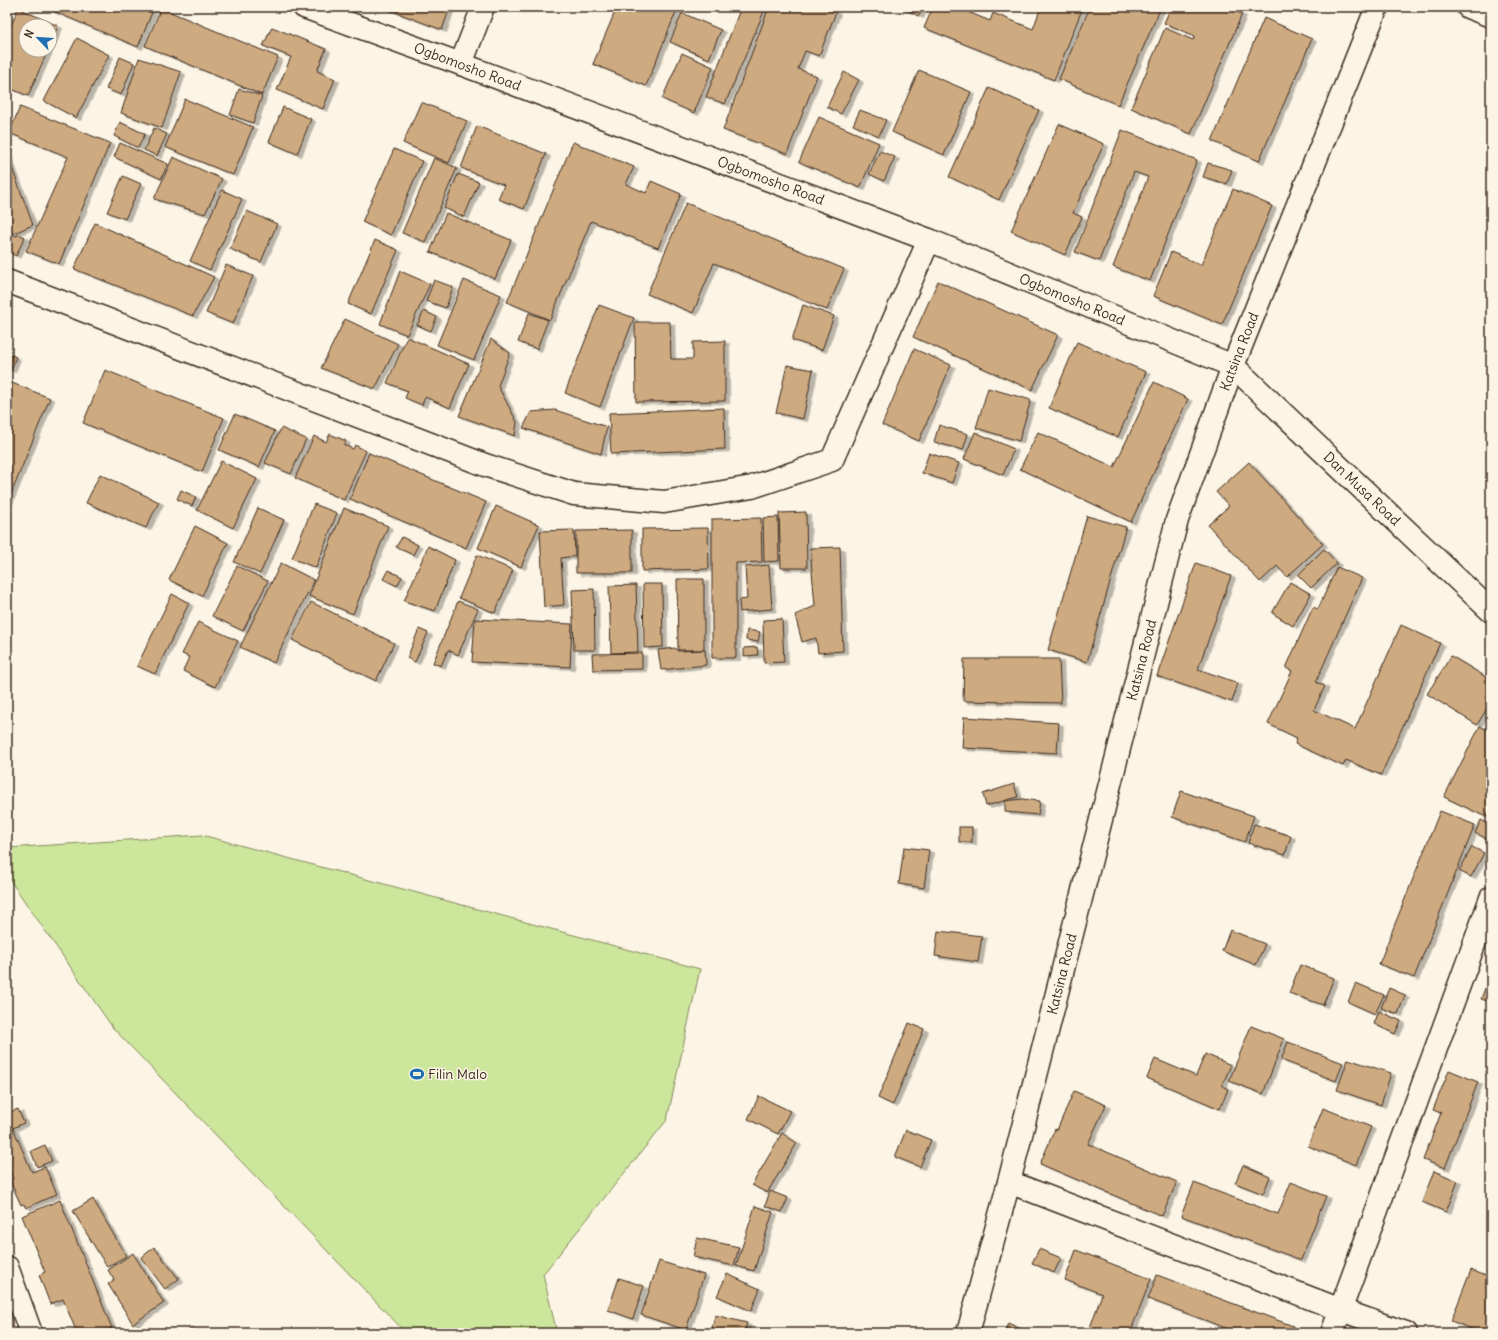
<svg xmlns="http://www.w3.org/2000/svg" width="1498" height="1340" viewBox="0 0 1498 1340" font-family="Delius,sans-serif">
<style>
.green{fill:#cce69c;stroke:#84885d}
.building{fill:#ceaa80;stroke:#3b2a1e;filter:url(#shadow)}
.lines{fill:none;stroke-linecap:round;stroke-linejoin:round}
.street-casing{stroke:#3b2a1e;stroke-width:25}
.street{stroke:#fcf5e5;stroke-width:22}
.labels{text-anchor:middle;dominant-baseline:central;stroke-width:3;stroke-linejoin:round;paint-order:stroke}
.street-label{font-size:14px;fill:#3b2a1e;stroke:#fcf5e5}
.poi-label{font-size:14px;fill:#3b2a1e;stroke:#fcf5e5;text-anchor:start}
</style>
<defs>
<filter id="shadow"><feDropShadow dx="4.5" dy="2.5" stdDeviation="0" flood-color="#0004"/></filter>
</defs>
<rect width="100%" height="100%" fill="#fcf5e5"/>
<filter id="ink" filterUnits="userSpaceOnUse"><feTurbulence type="fractalNoise" baseFrequency=".025" numOctaves="2"/><feDisplacementMap in="SourceGraphic" scale="8" xChannelSelector="R" yChannelSelector="G"/><feConvolveMatrix kernelMatrix="1 2 1 2 8 2 1 2 1" color-interpolation-filters="sRGB"/></filter>
<g filter="url(#ink)">
<path class="green" d="M202 835 700 969 667 1120 543 1274 557 1333H406L113 1028 7 876V848Z"/>
<g class="building">
<path d="M43 7H145L153 10 138 47Z"/>
<path d="M382 7H450L442 30Z"/>
<path d="M617 7H678L646 86 593 64Z"/>
<path d="M741 7H760L765 9 725 104 706 97Z"/>
<path d="M769 7H821L836 12 819 56 805 51 798 69 817 76 787 154 723 130Z"/>
<path d="M900 7H923L919 16Z"/>
<path d="M933 7H970L968 12 990 21 993 13 1033 29 1041 7H1083L1054 80 924 28Z"/>
<path d="M1090 7H1161L1118 105 1059 79Z"/>
<path d="M1171 7H1225L1242 14 1191 134 1131 108 1165 28 1193 40 1195 36 1164 23Z"/>
<path d="M18 8 58 26 50 45V26H26V50H48L28 96 7 87V36Z"/>
<path d="M161 8 278 57 262 95 145 46Z"/>
<path d="M682 13 721 30 709 59 670 42Z"/>
<path d="M1264 18 1312 39 1259 161 1212 141Z"/>
<path d="M272 27 326 49 317 71 335 79 323 109 277 90 291 57 263 46Z"/>
<path d="M77 38 109 55 76 118 44 101Z"/>
<path d="M682 53 713 67 694 113 662 99Z"/>
<path d="M120 57 134 63 121 95 106 89Z"/>
<path d="M139 58 181 72 162 128 121 113Z"/>
<path d="M919 70 971 92 944 155 892 132Z"/>
<path d="M844 72 859 80 841 114 827 107Z"/>
<path d="M989 88 1039 110 999 200 949 177Z"/>
<path d="M239 89 262 96 253 123 230 115Z"/>
<path d="M185 99 253 127 233 175 165 147Z"/>
<path d="M421 102 467 121 449 163 403 143Z"/>
<path d="M20 107 110 143 59 264 26 251 68 157 9 133Z"/>
<path d="M283 107 311 119 297 154 269 142Z"/>
<path d="M860 110 886 120 879 136 853 125Z"/>
<path d="M819 117 879 143 860 188 799 162Z"/>
<path d="M120 122 145 134 138 148 114 136Z"/>
<path d="M1059 124 1104 144 1073 213 1082 217 1065 255 1011 231Z"/>
<path d="M477 126 546 154 524 209 498 199 504 185 461 168Z"/>
<path d="M154 128 167 134 157 156 144 150Z"/>
<path d="M1122 130 1197 160 1150 281 1113 267 1148 177 1134 172 1099 261 1075 252Z"/>
<path d="M573 142 634 167 626 184 646 193 651 181 681 194 658 248 591 221 550 320 507 302Z"/>
<path d="M120 143 168 164 161 179 114 157Z"/>
<path d="M394 149 422 161 391 235 362 222Z"/>
<path d="M880 151 895 157 884 181 869 174Z"/>
<path d="M7 154 33 225 7 236Z"/>
<path d="M173 157 222 179 205 214 154 199Z"/>
<path d="M434 158 457 168 425 242 402 233Z"/>
<path d="M1208 163 1232 170 1227 184 1203 177Z"/>
<path d="M458 174 479 182 464 217 444 208Z"/>
<path d="M123 176 141 184 125 219 107 212Z"/>
<path d="M1233 189 1272 206 1222 325 1153 296 1171 252 1201 265Z"/>
<path d="M222 190 242 199 210 270 190 261Z"/>
<path d="M686 203 844 269 827 310 714 263 693 313 647 294Z"/>
<path d="M247 211 277 224 261 262 230 249Z"/>
<path d="M446 213 511 240 495 279 430 252Z"/>
<path d="M95 223 214 277 193 316 74 269Z"/>
<path d="M12 234 17 236 18 234 25 237 16 256 7 251V244Z"/>
<path d="M375 240 398 250 371 314 348 304Z"/>
<path d="M226 265 253 276 233 324 206 313Z"/>
<path d="M400 271 430 284 407 335 380 324Z"/>
<path d="M434 280 453 287 446 308 426 301Z"/>
<path d="M464 280 501 295 474 360 437 345Z"/>
<path d="M938 281 1058 335 1032 390 913 337Z"/>
<path d="M599 305 634 318 600 407 565 393Z"/>
<path d="M803 305 834 316 822 350 792 340Z"/>
<path d="M424 311 437 317 431 331 417 325Z"/>
<path d="M529 313 548 320 537 349 518 342Z"/>
<path d="M345 319 398 344 375 389 321 368Z"/>
<path d="M635 322H670L671 359H693V342L725 341V401L636 402Z"/>
<path d="M407 337 469 364 450 408 425 397 422 405 405 398 408 391 387 383Z"/>
<path d="M491 339 510 353 498 386 517 422 515 436 459 416Z"/>
<path d="M1077 342 1146 372 1118 437 1049 408Z"/>
<path d="M914 349 951 365 919 441 882 425Z"/>
<path d="M7 353 16 357 11 370 7 369Z"/>
<path d="M787 365 813 370 803 419 776 413Z"/>
<path d="M105 370 224 418 202 472 83 423Z"/>
<path d="M7 381 50 398 7 504Z"/>
<path d="M1154 382 1188 399 1131 522 1020 469 1038 432 1114 467Z"/>
<path d="M988 388 1031 400 1019 441 976 428Z"/>
<path d="M724 408 725 449 611 454 609 413Z"/>
<path d="M555 410 607 427 601 454 523 428 531 412Z"/>
<path d="M235 414 275 431 259 467 219 450Z"/>
<path d="M939 425 968 434 963 450 934 442Z"/>
<path d="M281 428 306 439 291 474 265 463Z"/>
<path d="M975 432 1014 449 1003 475 964 459Z"/>
<path d="M330 434 346 441 344 445 353 449 355 445 366 451 344 500 295 478 314 436 326 442Z"/>
<path d="M369 453 486 502 466 548 350 499Z"/>
<path d="M929 453 959 463 952 483 922 473Z"/>
<path d="M221 461 257 479 233 528 197 510Z"/>
<path d="M1249 462 1323 544 1287 577 1277 566 1260 582 1208 525 1229 506 1216 492Z"/>
<path d="M100 474 159 502 146 528 86 503Z"/>
<path d="M181 490 196 497 192 506 177 499Z"/>
<path d="M314 504 337 513 316 568 292 558Z"/>
<path d="M496 506 539 525 521 567 478 548Z"/>
<path d="M258 508 284 520 260 574 234 562Z"/>
<path d="M344 508 388 526 353 614 309 596Z"/>
<path d="M806 512 807 568H781L779 513Z"/>
<path d="M1087 516 1126 527 1087 662 1048 650Z"/>
<path d="M778 517 779 561 764 562 763 518Z"/>
<path d="M761 518 762 562 736 563V658H712V519Z"/>
<path d="M195 526 228 543 202 596 169 580Z"/>
<path d="M708 528 709 569 642 571V529Z"/>
<path d="M574 530 575 556 561 558 564 605 544 607 540 531Z"/>
<path d="M632 530V573H576V531Z"/>
<path d="M402 537 418 545 413 555 396 547Z"/>
<path d="M428 546 455 560 435 611 404 601Z"/>
<path d="M840 547 843 651 818 653 816 638 802 642 795 615 815 606 810 548Z"/>
<path d="M1324 549 1337 563 1311 588 1298 575Z"/>
<path d="M477 555 513 570 495 613 459 598Z"/>
<path d="M281 563 314 580 274 663 240 647Z"/>
<path d="M1196 563 1231 576 1198 669 1238 683 1232 702 1157 676Z"/>
<path d="M769 565 772 609 740 612 739 600 747 599 745 567Z"/>
<path d="M237 566 268 581 243 631 212 616Z"/>
<path d="M1337 567 1362 578 1316 682 1325 686 1314 710 1355 729 1401 625 1440 643 1381 775 1346 760 1343 766 1295 744 1297 738 1268 724 1292 671 1286 668 1313 607 1318 609Z"/>
<path d="M388 570 402 577 397 586 383 579Z"/>
<path d="M677 579H704V650H678Z"/>
<path d="M1290 582 1311 594 1293 626 1272 613Z"/>
<path d="M643 584H662L663 647 644 648Z"/>
<path d="M636 585 638 652 611 653 609 586Z"/>
<path d="M594 589 595 650H574L572 590Z"/>
<path d="M172 594 189 603 155 674 137 666Z"/>
<path d="M458 601 478 609 458 655 448 650 441 666 433 663Z"/>
<path d="M311 602 394 643 376 681 292 640Z"/>
<path d="M475 619 572 624 570 667 472 662Z"/>
<path d="M782 619 784 662 764 663 763 620Z"/>
<path d="M198 622 238 641 215 687 183 671 189 657 182 654Z"/>
<path d="M419 629 428 633 415 662 407 658Z"/>
<path d="M747 630 760 632 758 642 746 640Z"/>
<path d="M757 647 758 655 744 656V648Z"/>
<path d="M675 648 678 651 705 650 706 665 661 670 658 650Z"/>
<path d="M642 653V669L593 670 592 654Z"/>
<path d="M1451 656 1491 680V702L1477 725 1427 694Z"/>
<path d="M964 659H1059L1061 703 963 701Z"/>
<path d="M964 717 1059 723 1057 753 962 748Z"/>
<path d="M1480 726 1491 732V806L1486 817 1444 797Z"/>
<path d="M1014 784 1018 797 986 806 983 794Z"/>
<path d="M1181 791 1254 816 1245 842 1172 817Z"/>
<path d="M1022 799 1040 801 1038 815 1005 812V801Z"/>
<path d="M1440 811 1475 825 1414 978 1379 964Z"/>
<path d="M1481 820 1491 825V831L1487 839 1475 833Z"/>
<path d="M1254 824 1291 836 1285 855 1248 843Z"/>
<rect x="959" y="827" width="13" height="15"/>
<path d="M904 847 929 850 924 888 899 884Z"/>
<path d="M1472 847 1484 853 1471 877 1459 871Z"/>
<path d="M1230 930 1265 944 1256 965 1222 951Z"/>
<path d="M938 931 982 936 978 962 935 956Z"/>
<path d="M1300 965 1334 978 1323 1005 1289 993Z"/>
<path d="M1491 972V1002L1481 999Z"/>
<path d="M1356 983 1384 995 1375 1014 1348 1002Z"/>
<path d="M1389 988 1405 995 1398 1014 1381 1008Z"/>
<path d="M1379 1011 1401 1021 1395 1034 1374 1024Z"/>
<path d="M909 1023 924 1029 893 1105 878 1098Z"/>
<path d="M1251 1026 1284 1039 1263 1094 1229 1081Z"/>
<path d="M1288 1042 1343 1063 1336 1081 1281 1060Z"/>
<path d="M1205 1054 1231 1065 1222 1086 1228 1089 1220 1109 1147 1078 1155 1059 1196 1076Z"/>
<path d="M1348 1059 1391 1073 1381 1105 1337 1090Z"/>
<path d="M1449 1070 1478 1082 1445 1168 1423 1160 1441 1113 1433 1110Z"/>
<path d="M1074 1091 1106 1105 1088 1144 1177 1182 1162 1216 1040 1164 1055 1129 1057 1130Z"/>
<path d="M759 1096 790 1111 778 1134 748 1119Z"/>
<path d="M1323 1108 1371 1127 1356 1165 1308 1146Z"/>
<path d="M18 1109 24 1123 13 1128 32 1172 45 1167 57 1194 26 1208 24 1204 21 1205 10 1181 13 1179 7 1166V1114Z"/>
<path d="M906 1130 931 1140 920 1167 895 1157Z"/>
<path d="M782 1133 797 1143 767 1193 752 1185Z"/>
<path d="M45 1145 52 1161 37 1167 31 1151Z"/>
<path d="M1243 1165 1270 1177 1263 1194 1235 1183Z"/>
<path d="M1434 1171 1458 1181 1446 1212 1422 1202Z"/>
<path d="M1291 1182 1326 1196 1301 1260 1181 1216 1194 1183 1278 1214Z"/>
<path d="M770 1191 788 1198 782 1212 765 1206Z"/>
<path d="M93 1199 126 1256 107 1267 73 1211Z"/>
<path d="M60 1200 112 1328 100 1333H77L63 1299 50 1304 39 1275 45 1272 22 1216Z"/>
<path d="M755 1206 773 1212 754 1271 736 1266Z"/>
<path d="M697 1238 739 1247 734 1266 693 1257Z"/>
<path d="M154 1247 179 1279 165 1289 141 1258Z"/>
<path d="M1039 1249 1061 1258 1054 1273 1032 1263Z"/>
<path d="M1076 1250 1151 1279 1130 1333H1088L1102 1294 1065 1280Z"/>
<path d="M133 1253 164 1303 133 1324 108 1284 114 1280 108 1270Z"/>
<path d="M659 1261 704 1275 686 1330 641 1315Z"/>
<path d="M1471 1270 1491 1278V1333H1482L1451 1321Z"/>
<path d="M727 1274 760 1289 751 1311 717 1296Z"/>
<path d="M1157 1275 1293 1326 1291 1333H1239L1148 1299Z"/>
<path d="M619 1278 644 1286 633 1319 608 1310Z"/>
<path d="M715 1315 747 1323 744 1333H711Z"/>
<path d="M1008 1323 1023 1330 1022 1333H1004Z"/>
<path d="M193 1327 197 1333H185Z"/>
</g>
<g class="lines">
<defs>
<g id="street">
<path id="s1" d="M304 7 461 64 929 240 1233 366 1491 611"/>
<path d="M1468 7 1491 16"/>
<path d="M461 64 483 7"/>
<path d="M7 281 485 465 574 494 664 502 752 487 832 460 929 240"/>
<path d="M1009 1182 1341 1310 1406 1333"/>
<path d="M7 1267 31 1333"/>
<path id="s2" d="M968 1333 1009 1182 1177 520 1233 366 1377 7"/>
<path d="M1332 1333 1491 898"/>
</g>
</defs>
<use href="#street" class="street-casing"/>
<use href="#street" class="street"/>
</g>
</g>
<defs>
<symbol id="stadium-bare" viewBox="-9 -9 18 18"><path d="M0-5a6.5 5 0 1 0 0 10a6.5 5 0 1 0 0-10ZM-3.5-1.8h7v3.6h-7Z" fill="#1f6fb2" stroke="#fcf5e5" stroke-width="2.5" paint-order="stroke"/></symbol>
</defs>
<g fill-rule="evenodd">
<use href="#stadium-bare" x="407" y="1064" width="20" height="20"/>
</g>
<g class="labels">
<g class="street-label">
<text stroke="none"><textPath href="#s1" startOffset="174">Ogbomosho Road</textPath></text>
<text stroke="none"><textPath href="#s1" startOffset="498">Ogbomosho Road</textPath></text>
<text stroke="none"><textPath href="#s1" startOffset="822">Ogbomosho Road</textPath></text>
<text stroke="none"><textPath href="#s2" startOffset="1019">Katsina Road</textPath></text>
<text stroke="none"><textPath href="#s1" startOffset="1174">Dan Musa Road</textPath></text>
<text stroke="none"><textPath href="#s2" startOffset="695">Katsina Road</textPath></text>
<text stroke="none"><textPath href="#s2" startOffset="371">Katsina Road</textPath></text>
</g>
<g class="poi-label">
<text x="428" y="1074">Filin Malo</text>
</g>
</g>
<rect width="1498" height="1340" fill="none" stroke="#fcf5e5" stroke-width="24"/>
<rect x="12" y="12" width="1474" height="1316" fill="none" stroke="#3b2a1e" stroke-width="1.5" filter="url(#ink)"/>
<g transform="translate(38 38) rotate(295)"><circle r="19" fill="#fcf5e5" stroke="#afa495"/>
<path d="M0-3L7 15L0 10L-7 15Z" fill="#1f6fb2"/>
<text y="-6" font-size="11" font-weight="bold" text-anchor="middle" fill="#3b2a1e">N</text>
</g>
</svg>
